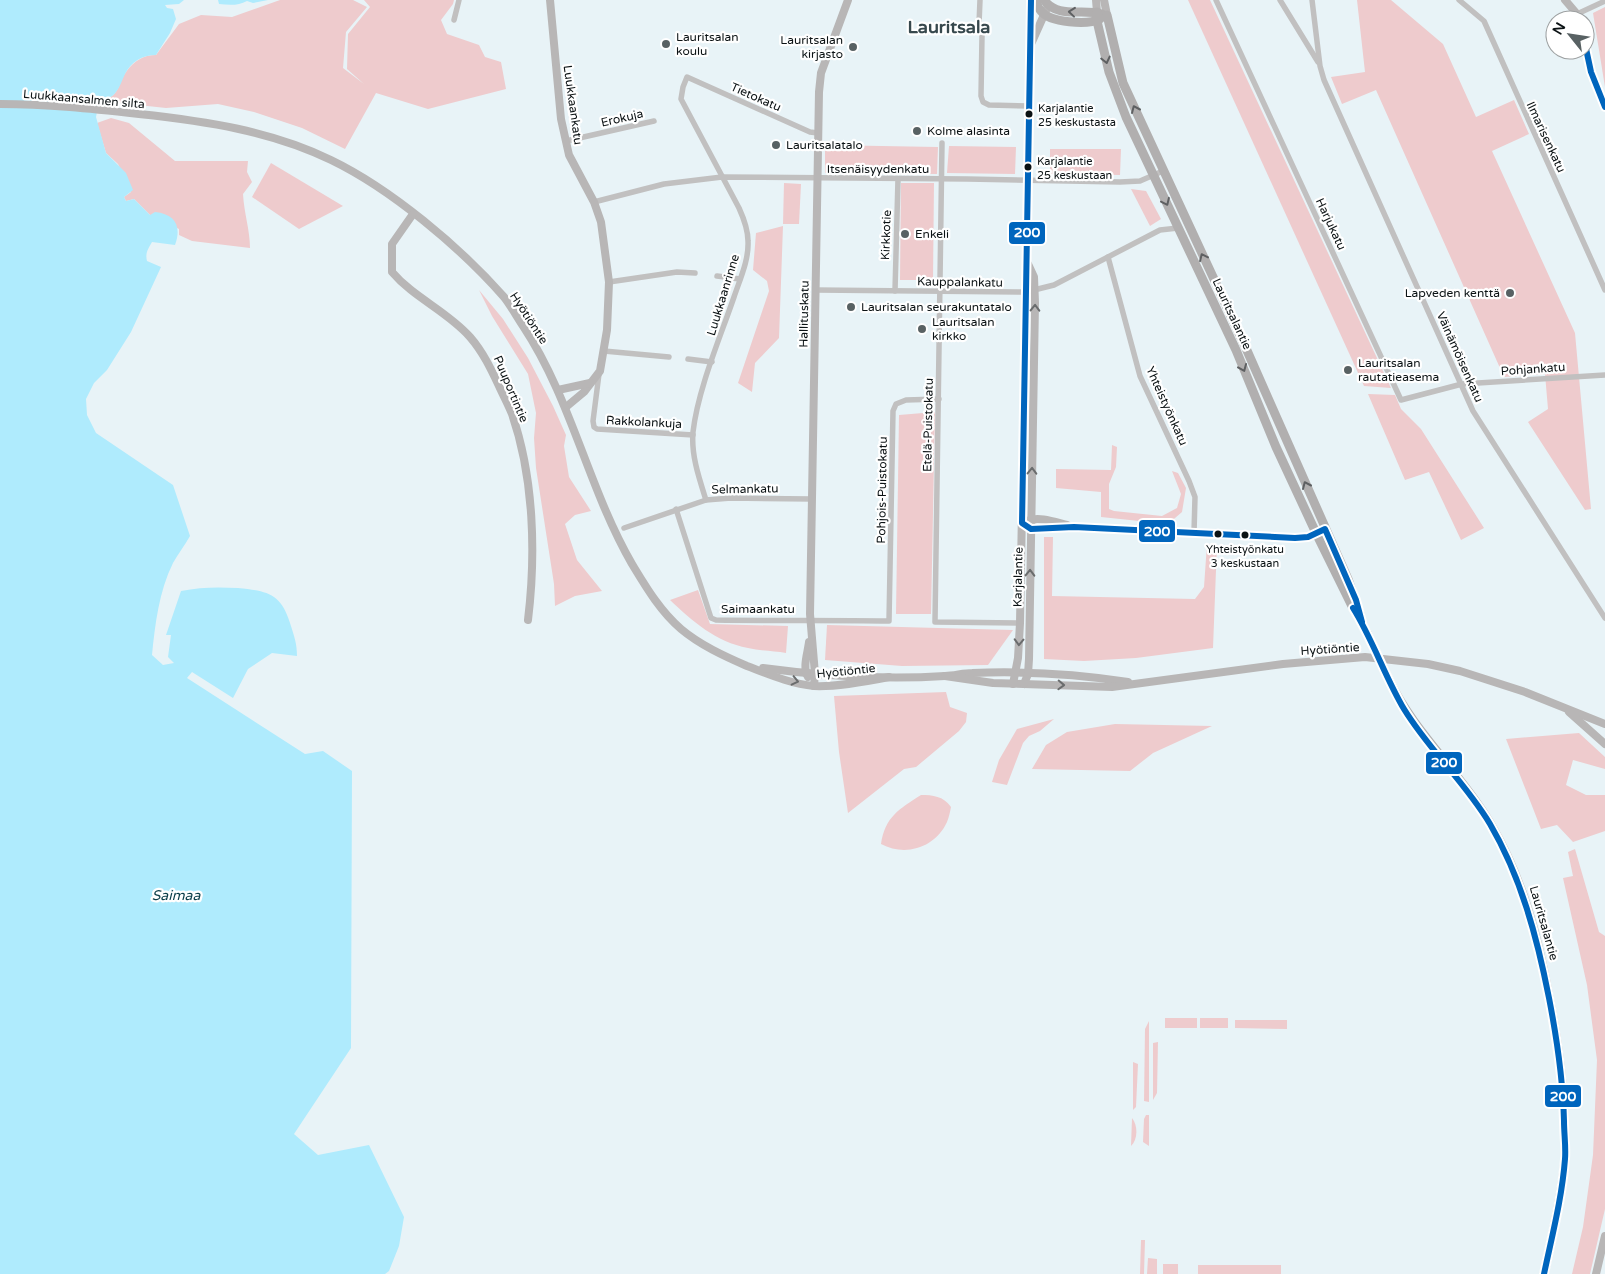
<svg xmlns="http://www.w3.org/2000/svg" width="1605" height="1274" viewBox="0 0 1605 1274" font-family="'Varela Round',sans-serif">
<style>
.green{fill:#eecbcd}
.water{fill:#afebfd}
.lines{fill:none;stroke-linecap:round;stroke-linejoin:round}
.street{stroke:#c1c0c0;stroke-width:5.5}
.secondary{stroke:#b8b6b6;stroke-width:8}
.primary{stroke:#b1afaf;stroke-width:9}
.primary-bridge{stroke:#b1afaf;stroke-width:9}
.bus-1-casing{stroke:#fff;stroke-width:10}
.bus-1{stroke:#0065bd;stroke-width:6}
.oneway{stroke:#5e6062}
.oneway2{stroke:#6a6c6d}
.poi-dot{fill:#586163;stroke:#fff;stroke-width:2}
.bus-dot{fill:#0b1214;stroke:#fff;stroke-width:2}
.labels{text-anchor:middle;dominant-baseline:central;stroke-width:4.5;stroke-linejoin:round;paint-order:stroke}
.bus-label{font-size:11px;fill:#0b1214;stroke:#fff;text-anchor:start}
.poi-label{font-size:12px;fill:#0b1214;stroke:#fff;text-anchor:start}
.street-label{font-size:12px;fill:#0b1214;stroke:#fff}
.water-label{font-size:14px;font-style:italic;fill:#093d49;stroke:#fff}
.district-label{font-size:18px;font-weight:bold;fill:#37484d;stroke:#fff}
.line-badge{stroke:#fff;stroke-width:2}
.badge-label{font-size:14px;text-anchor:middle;font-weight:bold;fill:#fff}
</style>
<rect width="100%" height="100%" fill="#e8f3f7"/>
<g class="green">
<path d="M280 0H353L367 7 346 32 343 68 364 84 347 69 348 34 370 7 364 0H454L453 4 441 20 447 34 479 45 485 57 501 62 506 89 428 109 376 93 345 149 302 128 254 112 218 104 166 108 101 101C106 99 111 98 115 93 120 87 121 78 126 72 134 61 143 55 156 55L179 24 201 15 232 17Z"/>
<path d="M1188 0H1210L1391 388 1364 386Z"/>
<path d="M1357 0H1391L1443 44 1476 117 1514 100 1529 134 1492 151 1575 333 1591 509 1585 510 1528 422 1548 409 1545 374 1504 377 1376 90 1342 104 1331 77 1365 72Z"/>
<path d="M1605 7V87L1593 13Z"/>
<path d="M111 118 129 123 175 161H248L247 172 252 182 243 194C244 213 250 230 250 248L192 241 179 235V229L150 215 134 199 126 201 124 197 131 192 118 164 106 153 97 123Z"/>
<path d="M825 145 938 147 937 174 825 173Z"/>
<path d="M949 146 1016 147 1015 174 947 173Z"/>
<path d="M1050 149H1121L1120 175 1050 174Z"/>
<path d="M271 163 343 206 299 229 252 197Z"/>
<path d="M784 183 801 184 799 224H783Z"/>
<path d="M901 183H934L933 280H900Z"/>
<path d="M1131 189 1146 191 1161 219 1150 226Z"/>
<path d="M783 226 779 338 755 363 752 392 738 383 769 291 767 281 753 270 756 233Z"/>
<path d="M479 290 503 319 528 358 553 406 566 435 564 446 569 477 591 511 575 515 565 524 577 560 602 591 575 596 555 606 554 584 536 468 534 438 536 413 528 374 492 316Z"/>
<path d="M1368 394 1395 395 1401 409 1421 429 1484 528 1461 540 1429 472 1405 480Z"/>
<path d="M935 412 931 614H896L899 415Z"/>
<path d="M1112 445 1117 447 1116 467 1109 484V509L1114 511 1162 516 1177 508 1181 494 1172 471 1178 473 1186 488 1182 512 1168 524 1101 517V492L1056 488V469L1111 470Z"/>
<path d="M1044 537H1053L1052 596 1195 599 1204 587 1207 544H1217L1213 648 1136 658 1084 661 1044 659Z"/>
<path d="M698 590 710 624 788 626 786 653C774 651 760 651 748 648 716 642 692 621 670 600Z"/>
<path d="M827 625 1013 630 988 665 902 666 825 660Z"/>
<path d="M946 692 950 707 967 713 966 722 959 731 916 767 904 769 848 813 839 752 834 696Z"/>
<path d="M1054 719 1040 731 1029 736 1023 743 1007 785 992 782 999 760 1017 729Z"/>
<path d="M1115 724 1212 726 1153 753 1130 771 1032 769 1046 745 1067 732Z"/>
<path d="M1579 733 1605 757V769L1573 760 1566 785 1586 795H1605V831L1573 842 1557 825 1541 829 1506 739Z"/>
<path d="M921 795C933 795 943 796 951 807 950 812 949 817 947 822 935 848 905 857 881 844 885 817 899 809 921 795Z"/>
<path d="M1575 849 1599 932 1605 936V1209L1590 1274H1572L1583 1227 1593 1155 1597 1060 1587 985 1563 878 1573 876 1568 852Z"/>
<rect x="1165" y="1018" width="32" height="10"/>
<rect x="1200" y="1018" width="28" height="10"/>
<path d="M1235 1020H1287V1029L1235 1028Z"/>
<path d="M1149 1021V1102L1144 1101 1145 1029Z"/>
<path d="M1158 1042 1157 1093 1153 1100V1043Z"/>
<path d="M1133 1062 1138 1064 1136 1107 1133 1110Z"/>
<path d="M1146 1115H1149V1146L1143 1142 1144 1119Z"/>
<path d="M1132 1118C1138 1125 1138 1140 1131 1146Z"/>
<path d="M1141 1240H1145L1144 1274H1140Z"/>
<path d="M1148 1258 1157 1259V1274H1147Z"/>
<rect x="1163" y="1264" width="15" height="10"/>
<rect x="1198" y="1265" width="83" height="9"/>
</g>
<g class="water">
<path d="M0 0H184L179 4 165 5 167 8 173 9 176 19 170 33 156 55C142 55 131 62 125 74 122 80 120 87 116 92 112 98 105 99 99 102L96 117 106 153 126 173 133 190 124 197 126 201 134 199 150 215 155 212C175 214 182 226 175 245L152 242C148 249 145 253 147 261L161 267 131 332 107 370 94 383 86 399 87 415 96 433 173 485 190 536C185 545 178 554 173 563 159 591 155 625 152 655L163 665 174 663 168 657 171 635H166L181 591C200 587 218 587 238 588 267 591 281 593 290 623 294 636 297 643 297 656L272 653 248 669 233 698 192 672 187 678 305 754 323 751 352 771 351 1048 294 1134 318 1155 369 1145 404 1217 399 1246 389 1271 385 1274H0Z"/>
<path d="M218 0H268L253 3 247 1C238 6 229 5 219 4Z"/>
</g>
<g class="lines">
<g class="street">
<path d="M980 0 979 24 982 36 981 96 983 102 989 105 1030 106"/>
<path d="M1216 0 1401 400 1462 384 1605 375"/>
<path d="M1280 0 1318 62"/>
<path d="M1312 0 1320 66 1324 80 1473 411 1605 618"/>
<path d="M1459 0 1484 21 1605 290"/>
<path d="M1577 14 1605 1"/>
<path d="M454 20 459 0"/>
<path d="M566 141 654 121"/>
<path d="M942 143 935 622 1020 623"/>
<path d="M594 202 664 184 722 177 967 179 1120 182 1140 181 1163 171"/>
<path d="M1108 257 1140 376 1189 481 1195 497 1194 533"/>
<path d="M717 276 740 279"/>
<path d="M609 282 677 272 695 273"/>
<path d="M816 290 1026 292 1054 285 1160 230 1178 228"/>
<path d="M895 291 898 179"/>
<path d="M604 351 669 357"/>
<path d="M688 359 712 362"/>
<path d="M599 374 593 421 594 427 597 429 693 435"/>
<path d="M706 500C699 478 691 455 693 432 698 389 720 338 734 297 740 279 749 260 748 241 748 229 744 219 739 208L681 99 683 87 687 77 810 132 818 133"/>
<path d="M676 509 711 618 716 620C774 621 831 620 889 621L893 411 896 404 906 400 939 399"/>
<path d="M624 528 706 500 731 498 812 499"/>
</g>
<g class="secondary">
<path d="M550 0 561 119 569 155 594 202 601 222 609 282 607 330 600 371 584 392 566 407"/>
<path d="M1096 0 1097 12"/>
<path d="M1104 0 1107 15"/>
<path d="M1565 0 1577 14 1579 20"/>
<path d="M1031 44 1048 6"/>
<path d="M1585 44 1591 72 1605 107"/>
<path d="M0 104C47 104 93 109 139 114 205 121 272 131 331 160 391 189 460 247 504 297 511 306 517 317 523 326 572 400 588 488 632 564 646 587 660 611 681 629 700 645 724 656 747 666 768 674 791 684 814 686 834 687 869 681 889 677"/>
<path d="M413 214 392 244V272C414 298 447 311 470 337 483 352 491 369 499 386 503 395 508 404 512 414 534 478 536 554 528 620"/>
<path d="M558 390 590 383"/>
<path d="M1027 521C1039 516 1055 522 1067 525"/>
<path d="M1028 527 1031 529 1074 527 1295 538 1308 537 1325 529"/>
<path d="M763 668C822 676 886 680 945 676 954 676 963 673 972 673 1023 671 1077 674 1128 682"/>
<path d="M945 676 993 683 1112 687 1283 664 1365 657 1428 664 1460 671 1525 692 1605 724"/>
<path d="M808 677C802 668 808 652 809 642"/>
<path d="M1013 684 1018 658 1020 623 1031 0"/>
<path d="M1024 684 1028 674 1029 659 1035 303 1034 277 1028 264"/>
<path d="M814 686 815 674 810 614 819 92 821 73 848 0"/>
<path d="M1569 712 1605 744"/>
<path d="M1596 1274 1605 1236"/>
</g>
<g class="primary">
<path d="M1035 0C1037 4 1038 8 1041 11 1050 23 1088 25 1100 19"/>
<path d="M1044 0C1058 19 1083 8 1102 14"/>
<path d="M1097 12V21L1109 72 1126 117 1236 350 1276 447 1316 533 1351 604 1367 633"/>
<path d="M1107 15 1123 83 1245 346 1348 579 1360 614"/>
<path d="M1388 678C1414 733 1460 772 1490 823 1522 877 1538 937 1549 997 1557 1037 1563 1077 1564 1117 1564 1131 1566 1145 1565 1159 1562 1197 1552 1236 1544 1274"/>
</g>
<path class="primary-bridge" d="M1367 633 1388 678"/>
<defs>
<g id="bus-1">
<path d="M1031 0 1022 523 1031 529 1074 527 1295 538 1308 537 1325 529 1356 600 1362 622"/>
<path d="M1585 44 1591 72 1605 107"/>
<path d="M1353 608C1373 640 1385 677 1404 709 1429 750 1465 782 1490 824 1521 877 1537 937 1549 998 1557 1039 1563 1080 1564 1121 1564 1134 1566 1146 1565 1159 1562 1198 1552 1236 1544 1274"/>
</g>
</defs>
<use href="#bus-1" class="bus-1-casing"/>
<use href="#bus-1" class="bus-1"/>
</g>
<defs><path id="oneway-chevron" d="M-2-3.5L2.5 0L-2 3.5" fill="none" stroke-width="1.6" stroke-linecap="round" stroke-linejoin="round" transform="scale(1.25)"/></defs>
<g class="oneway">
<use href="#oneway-chevron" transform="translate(1072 12) rotate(-174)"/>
<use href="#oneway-chevron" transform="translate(1106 60) rotate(77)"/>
<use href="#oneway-chevron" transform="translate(1135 109) rotate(-114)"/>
<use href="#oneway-chevron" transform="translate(1166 202) rotate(65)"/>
<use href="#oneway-chevron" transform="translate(1203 257) rotate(-115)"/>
<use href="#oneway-chevron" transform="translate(1243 368) rotate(67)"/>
<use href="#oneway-chevron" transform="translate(1306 485) rotate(-114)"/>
</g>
<g class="oneway2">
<use href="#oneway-chevron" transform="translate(1035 308) rotate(-89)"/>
<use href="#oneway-chevron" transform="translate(1032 471) rotate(-89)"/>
<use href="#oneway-chevron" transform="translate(1030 573) rotate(-89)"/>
<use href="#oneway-chevron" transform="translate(1019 642) rotate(92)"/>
<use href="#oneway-chevron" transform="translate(795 681) rotate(13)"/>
<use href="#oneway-chevron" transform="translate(1061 685) rotate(2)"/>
</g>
<g class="poi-dot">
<circle cx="666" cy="44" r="5"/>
<circle cx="853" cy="47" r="5"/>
<circle cx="917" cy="131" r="5"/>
<circle cx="776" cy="145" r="5"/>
<circle cx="905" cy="234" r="5"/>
<circle cx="1510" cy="293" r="5"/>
<circle cx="851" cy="307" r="5"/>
<circle cx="922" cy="329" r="5"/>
<circle cx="1348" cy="370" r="5"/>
</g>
<g class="bus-dot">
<circle cx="1029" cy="114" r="4.5"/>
<circle cx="1028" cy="167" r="4.5"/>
<circle cx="1218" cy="534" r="4.5"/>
<circle cx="1245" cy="535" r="4.5"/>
</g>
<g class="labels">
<g class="bus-label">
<text x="1038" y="108">Karjalantie<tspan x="1038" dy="14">25 keskustasta</tspan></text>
<text x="1037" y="161">Karjalantie<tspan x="1037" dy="14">25 keskustaan</tspan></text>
<text x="1245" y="549" text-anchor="middle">Yhteistyönkatu<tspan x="1245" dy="14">3 keskustaan</tspan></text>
</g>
<g class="poi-label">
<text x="676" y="37">Lauritsalan<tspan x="676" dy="14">koulu</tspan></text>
<text x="843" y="40" text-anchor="end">Lauritsalan<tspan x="843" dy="14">kirjasto</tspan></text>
<text x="927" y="131">Kolme alasinta</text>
<text x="786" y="145">Lauritsalatalo</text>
<text x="915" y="234">Enkeli</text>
<text x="1500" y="293" text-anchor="end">Lapveden kenttä</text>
<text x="861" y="307">Lauritsalan seurakuntatalo</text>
<text x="932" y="322">Lauritsalan<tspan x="932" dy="14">kirkko</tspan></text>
<text x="1358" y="363">Lauritsalan<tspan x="1358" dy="14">rautatieasema</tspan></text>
</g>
<g class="street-label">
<text transform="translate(756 97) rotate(24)">Tietokatu</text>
<text transform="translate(84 99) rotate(5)">Luukkaansalmen silta</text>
<text transform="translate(573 105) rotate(82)">Luukkaankatu</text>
<text transform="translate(622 118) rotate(-13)">Erokuja</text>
<text transform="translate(1546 137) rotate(65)">Ilmarisenkatu</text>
<text x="878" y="169">Itsenäisyydenkatu</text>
<text transform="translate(1331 224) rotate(65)">Harjukatu</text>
<text transform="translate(886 235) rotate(-88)">Kirkkotie</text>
<text transform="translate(960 282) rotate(1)">Kauppalankatu</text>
<text transform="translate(723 295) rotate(-73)">Luukkaanrinne</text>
<text transform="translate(804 314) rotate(-89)">Hallituskatu</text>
<text transform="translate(1232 314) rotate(65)">Lauritsalantie</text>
<text transform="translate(529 318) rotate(57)">Hyötiöntie</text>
<text transform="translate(1460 357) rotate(66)">Väinämöisenkatu</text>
<text transform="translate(1533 369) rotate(-4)">Pohjankatu</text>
<text transform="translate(511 389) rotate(67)">Puuportintie</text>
<text transform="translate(1167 406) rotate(66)">Yhteistyönkatu</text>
<text transform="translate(644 422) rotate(3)">Rakkolankuja</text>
<text transform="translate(928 425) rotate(-89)">Etelä-Puistokatu</text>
<text transform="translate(745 489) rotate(-1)">Selmankatu</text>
<text transform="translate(882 490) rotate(-89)">Pohjois-Puistokatu</text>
<text transform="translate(1018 577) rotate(-89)">Karjalantie</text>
<text x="758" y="609">Saimaankatu</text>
<text transform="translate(1330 649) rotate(-4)">Hyötiöntie</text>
<text transform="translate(846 671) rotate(-6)">Hyötiöntie</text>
<text transform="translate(1544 923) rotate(74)">Lauritsalantie</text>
</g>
<g class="water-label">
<text x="176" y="895">Saimaa</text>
</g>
<g class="district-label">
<text x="949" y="27">Lauritsala</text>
</g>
</g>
<g class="line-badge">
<rect x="1008" y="221" width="38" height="24" rx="5" fill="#0065bd"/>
<rect x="1138" y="519" width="38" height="24" rx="5" fill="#0065bd"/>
<rect x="1425" y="751" width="38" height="24" rx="5" fill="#0065bd"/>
<rect x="1544" y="1084" width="38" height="24" rx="5" fill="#0065bd"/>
</g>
<g class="badge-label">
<text x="1027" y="237">200</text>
<text x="1157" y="536">200</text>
<text x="1444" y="767">200</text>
<text x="1563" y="1101">200</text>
</g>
<g transform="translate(1570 35) rotate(300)"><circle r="24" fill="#ffffff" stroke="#9da0a1"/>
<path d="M0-4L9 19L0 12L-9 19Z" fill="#586163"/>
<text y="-8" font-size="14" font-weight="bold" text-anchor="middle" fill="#0b1214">N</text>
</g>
</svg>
